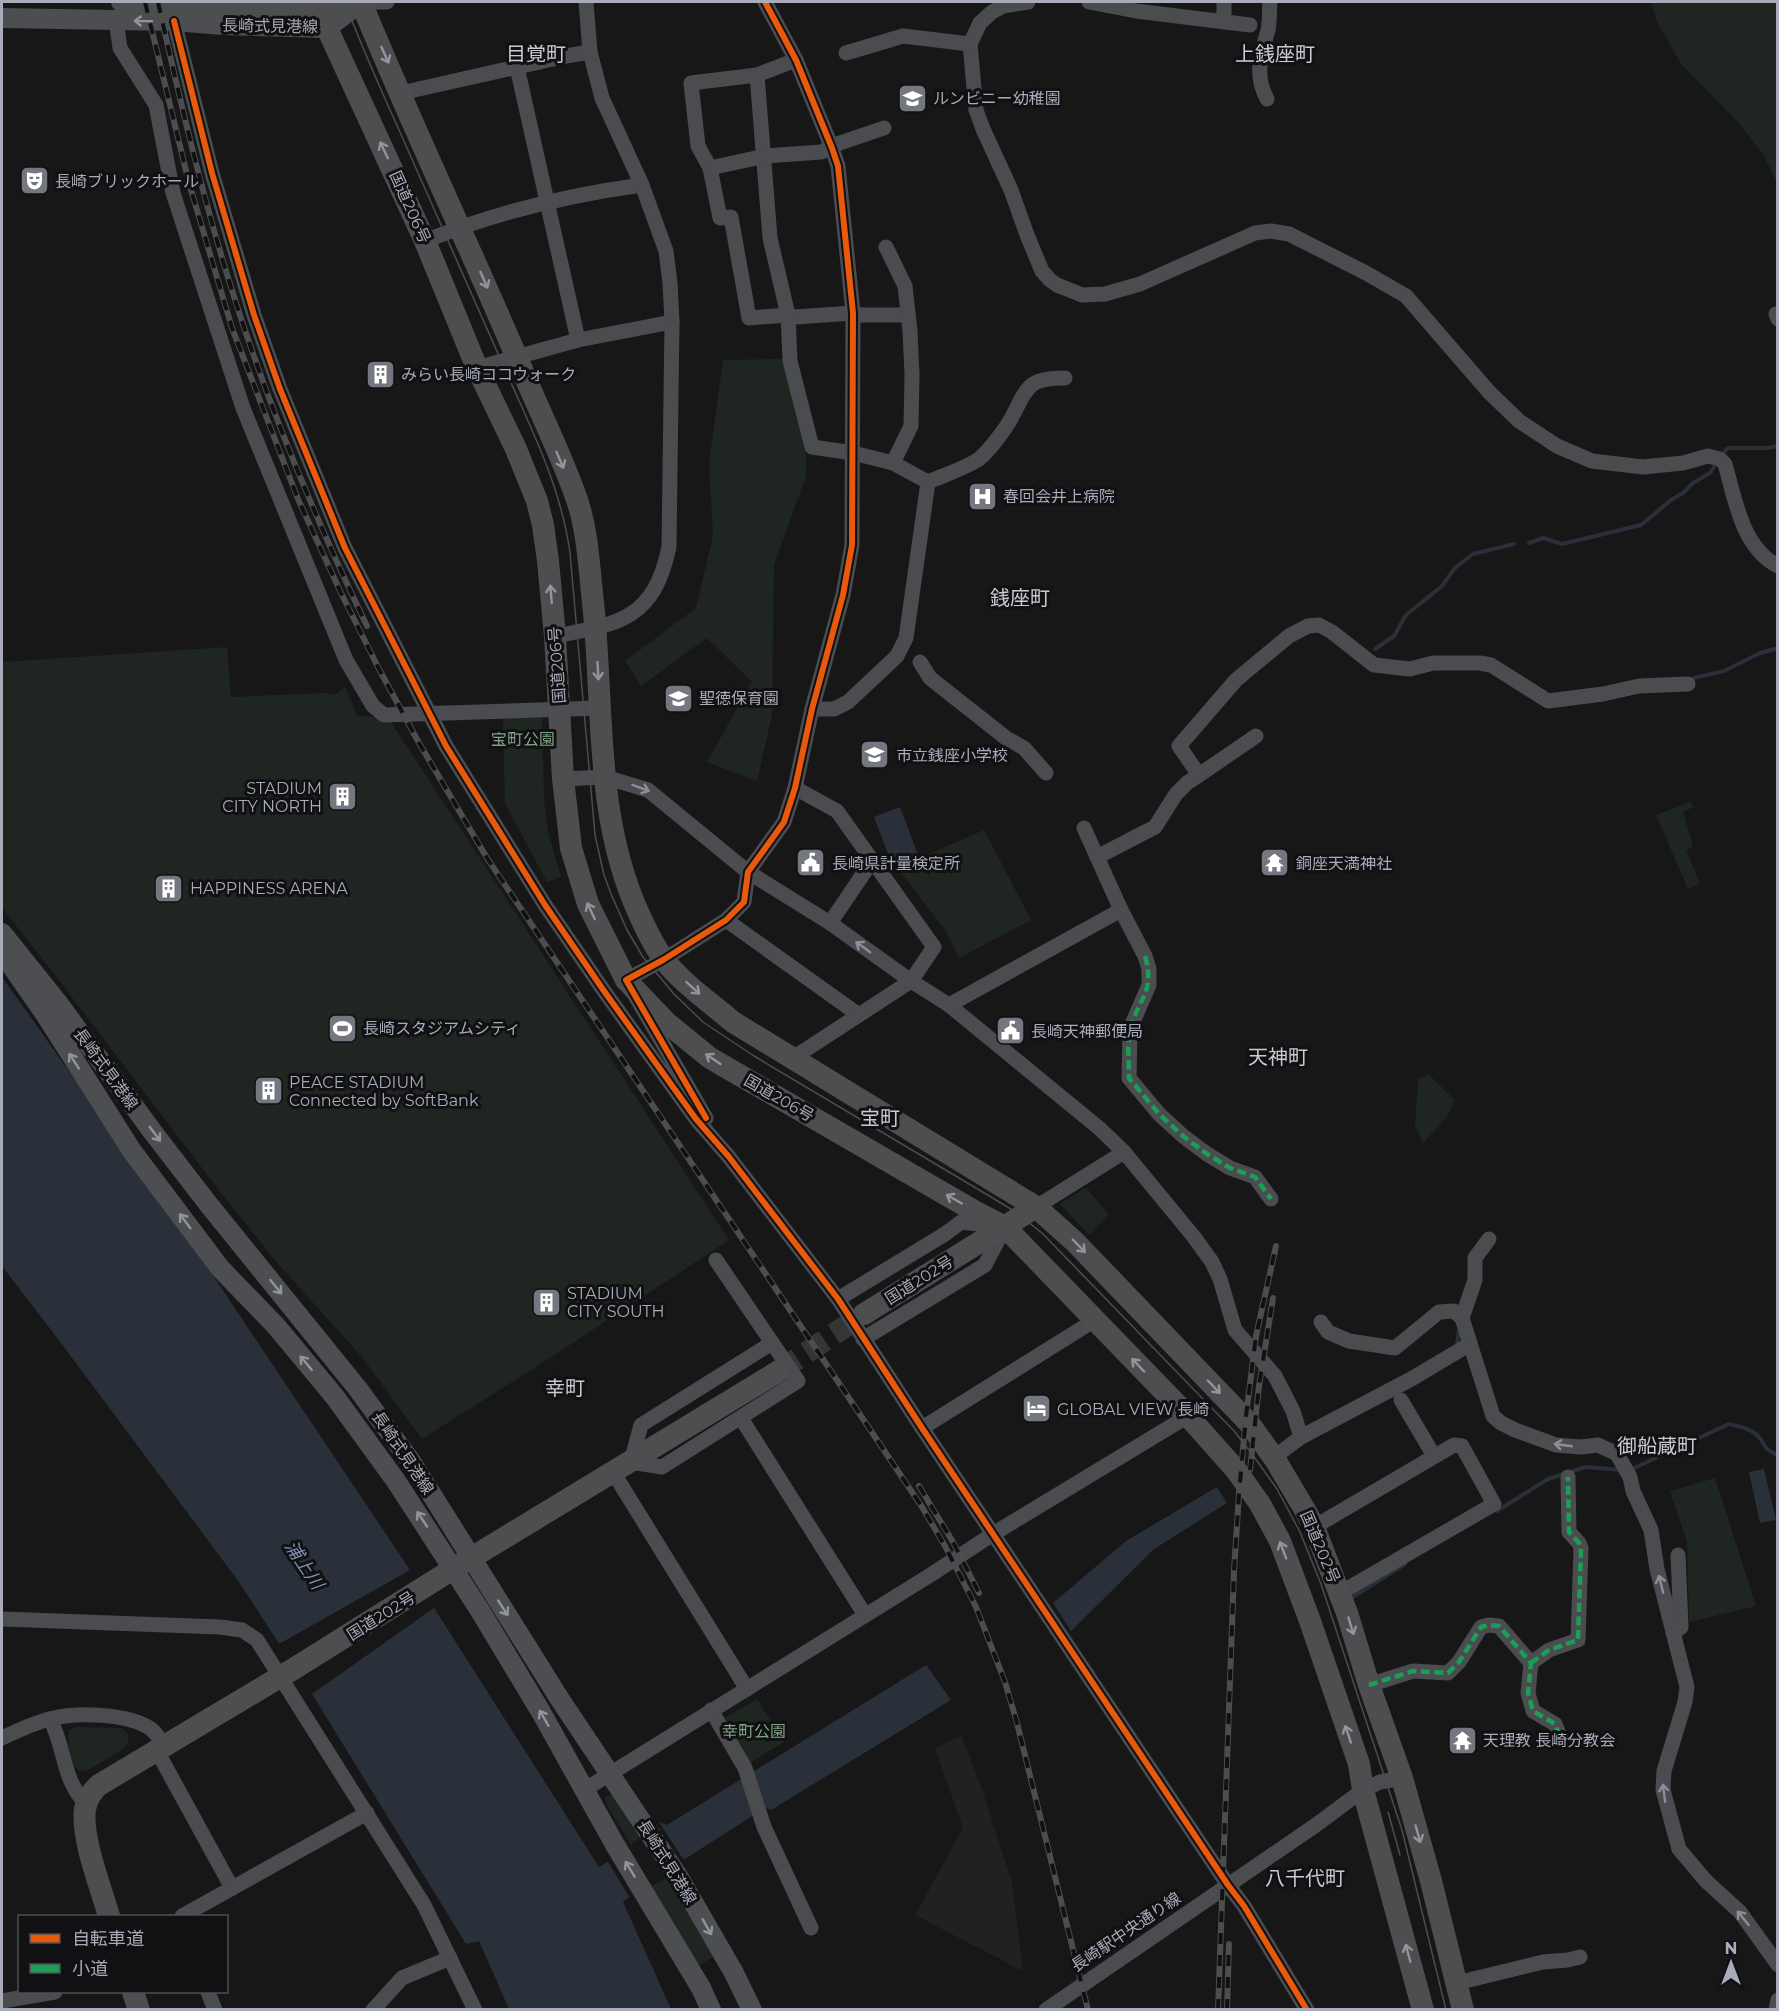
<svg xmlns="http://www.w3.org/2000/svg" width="1779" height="2011" viewBox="0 0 1779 2011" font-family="Montserrat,'Noto Sans JP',sans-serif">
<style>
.built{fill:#212123}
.green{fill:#1f2621}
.water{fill:#2a3039}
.pier{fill:#171717}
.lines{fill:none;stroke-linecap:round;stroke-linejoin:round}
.stream{stroke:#2a3039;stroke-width:4}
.highway-tunnel{stroke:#343537;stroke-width:22;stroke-dasharray:22 11;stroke-linecap:butt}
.minor{stroke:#4b4c50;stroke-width:15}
.major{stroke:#4d4e52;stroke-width:20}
.highway{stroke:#4e4e51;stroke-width:22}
.tram{stroke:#4b4d4f;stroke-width:1.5}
.rail-casing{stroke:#4b4d4f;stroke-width:6}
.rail{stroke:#111113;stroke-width:4;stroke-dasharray:11;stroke-linecap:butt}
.quiet{stroke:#1a9f57;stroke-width:4.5;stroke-dasharray:9 4.5;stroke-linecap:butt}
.cycleway-casing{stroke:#111113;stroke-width:10}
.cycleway{stroke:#e8590c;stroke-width:6}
.oneway{stroke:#91949e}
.oneway2{stroke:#92949e}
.oneway3{stroke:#8c8e99}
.labels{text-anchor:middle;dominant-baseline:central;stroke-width:6;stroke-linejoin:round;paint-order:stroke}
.street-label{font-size:16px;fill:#a8abb8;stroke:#111113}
.poi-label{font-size:16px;fill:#a8abb8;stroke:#111113;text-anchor:start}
.park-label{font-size:16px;fill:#7fa385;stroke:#111113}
.water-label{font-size:18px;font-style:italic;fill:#7f94b3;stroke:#111113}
.quarter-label{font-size:20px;fill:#c9cbd4;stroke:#111113}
</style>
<rect width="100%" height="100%" fill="#171717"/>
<path class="built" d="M962 1736 983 1792 1012 1883 1023 1971 915 1915 963 1828 935 1748Z"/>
<g class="green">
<path d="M1651 2H1777V183L1763 154 1740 124 1682 65 1658 24Z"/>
<path d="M783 359 806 454V476L774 565 772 715 757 781 707 762 752 682 707 638 641 686 625 661 696 608 713 536 709 463 723 360Z"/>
<path d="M227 647 231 697 326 693 334 695 345 687 357 715 389 719 729 1240 556 1354 422 1439 362 1357 278 1264 228 1202 48 966 2 908V662Z"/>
<path d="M503 718H542L544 799 548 832 561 877 547 882 505 803Z"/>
<path d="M1690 802 1694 807 1683 812 1693 846 1686 850 1700 883 1688 889 1656 815Z"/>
<path d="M984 830 1031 920 959 958 944 928 897 868Z"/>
<path d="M1428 1074 1455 1100 1447 1117 1423 1143 1415 1125 1418 1080Z"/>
<path d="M1086 1187 1109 1215 1089 1235 1060 1204Z"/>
<path d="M1715 1478 1756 1606 1689 1622 1687 1542 1670 1491Z"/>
<path d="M757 1699 784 1742 750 1763 723 1719Z"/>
<path d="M76 1727 121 1728C131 1734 131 1742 123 1749L90 1769C86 1771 80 1772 76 1768 70 1763 66 1735 70 1729Z"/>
<path d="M611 1794H616L645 1839 632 1848C626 1833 607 1811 605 1797Z"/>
<path d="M668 1877 714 1956 700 1965 695 1964 648 1888Z"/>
</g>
<g class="water">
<path d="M900 807 918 855 892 864 874 817Z"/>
<path d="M2 977 194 1247 410 1570 599 1867 645 1839 659 1822 667 1825 926 1665 951 1700 771 1810 766 1808 754 1815 652 1880 623 1902 671 2009H509L479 1941 466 1944 312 1694 239 1582 61 1343 2 1266Z"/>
<path d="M1764 1469 1776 1520 1760 1523 1749 1472Z"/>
<path d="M1217 1487 1227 1503 1154 1549 1071 1631 1053 1603 1126 1541Z"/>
</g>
<g class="pier">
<path d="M410 1570 434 1608 312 1694 279 1644Z"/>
<path d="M659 1822 685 1862 631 1900 607 1860 631 1845Z"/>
</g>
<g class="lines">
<g class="stream">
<path d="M1725 451 1728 448H1767L1778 446"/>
<path d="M1529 543 1543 538 1562 544 1641 525 1671 500 1683 493 1693 483 1710 473 1714 467"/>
<path d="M1375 649 1394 636 1406 615 1442 586 1455 568 1473 554 1514 544"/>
<path d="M1694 678 1724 671 1760 653 1778 648"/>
<path d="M1457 1344 1459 1329"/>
<path d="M1630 1470 1729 1424C1738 1426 1750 1428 1757 1435 1767 1444 1760 1448 1778 1455"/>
<path d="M1497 1511 1548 1479 1586 1467 1622 1470"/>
<path d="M1351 1598 1405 1564"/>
</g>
<path class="highway-tunnel" d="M779 1371 864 1314"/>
<g class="minor">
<path d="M361 2H387"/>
<path d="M1028 2 1003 6 992 12 980 23 970 44 976 110 983 129 1011 190 1027 235 1042 271 1050 280 1057 285 1082 295 1105 294 1140 284 1255 233 1271 231 1289 234 1366 273 1406 296 1489 392 1519 421 1557 446 1592 461 1643 467 1683 463 1708 456 1720 459 1725 464C1735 499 1742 548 1778 566"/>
<path d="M1089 2 1136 11 1250 25"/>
<path d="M116 20 120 48 156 105 173 193 243 408 346 660 373 706 384 715 599 708"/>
<path d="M174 21 212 173 254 315 280 389 345 548 446 746 545 905 604 991 696 1119 729 1157 838 1299 922 1428 1228 1885 1244 1906 1307 2010"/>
<path d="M1224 22V2"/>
<path d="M846 53 903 36 970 44"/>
<path d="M796 60 757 75 691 83 698 146 710 168 720 218 731 217 749 318 788 315 795 317 853 313 861 315H908"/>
<path d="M517 67 578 340"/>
<path d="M757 75 770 238 788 315 790 361 812 447 853 453 893 463 928 482"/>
<path d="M401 93 566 56 590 52"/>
<path d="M1267 99C1254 75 1261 55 1268 30 1270 21 1269 11 1270 2"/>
<path d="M710 168 765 156 821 152 837 144 884 128"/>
<path d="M425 241C494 213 568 195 642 185"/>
<path d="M886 247 905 286 910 331 912 374 911 426 893 463"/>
<path d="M1776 314 1778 319"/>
<path d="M477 368 578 340 672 322"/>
<path d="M555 636C620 624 654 619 669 547L672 322 670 283 666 251 642 185 602 98 590 52 586 2"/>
<path d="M920 662 930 678 1006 738 1024 748 1046 773"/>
<path d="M812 709H834L848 702 897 656 906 638 928 482C942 476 968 467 979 459 990 450 1007 427 1013 415 1028 386 1029 378 1065 378"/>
<path d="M1199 775 1256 736"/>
<path d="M563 779 605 777 648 790 748 872 830 923 911 981 949 1005 1099 1128 1124 1152 1194 1237 1212 1262 1220 1279 1235 1330 1275 1376 1293 1411 1301 1437"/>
<path d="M1084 828 1121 910 1145 956 1149 969V985L1130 1029 1129 1078 1159 1114 1183 1136 1207 1154 1230 1168 1255 1177 1271 1199"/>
<path d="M1097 857 1155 827 1176 794 1187 783 1199 775 1179 746 1236 680 1289 636 1308 626 1319 625 1332 632 1374 665 1410 669 1433 663H1480L1491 665 1548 701 1603 694 1639 686 1688 684"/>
<path d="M726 920 859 1015"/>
<path d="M830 923 872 861"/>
<path d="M949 1005 1121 910"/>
<path d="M793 1058 911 981 934 947 837 811 795 788"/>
<path d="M706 1118 626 980 663 960 726 920 744 902 748 872 784 822 795 788 812 709 843 595 852 545 853 313 838 166 832 148 796 60 765 2"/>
<path d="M1036 1207 1124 1152"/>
<path d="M1489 1239 1475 1258V1280L1462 1318 1493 1416 1501 1423 1515 1430 1556 1445 1581 1447 1598 1445 1617 1454 1630 1477 1633 1491 1651 1530 1657 1569 1687 1687 1685 1702 1664 1771 1663 1790 1679 1849 1706 1881 1740 1912 1778 1965"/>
<path d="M716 1260 798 1381 662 1467 631 1462 641 1425 772 1343"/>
<path d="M838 1299 945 1234 961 1222 1005 1227 985 1265 863 1339"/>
<path d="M1321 1322 1328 1332 1349 1341 1395 1348 1439 1312 1454 1311 1462 1318"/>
<path d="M1401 1400 1434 1456"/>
<path d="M741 1418 865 1615"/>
<path d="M922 1428 1095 1320"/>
<path d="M1273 1458 1301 1437 1413 1378 1470 1344"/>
<path d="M613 1472 747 1689"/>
<path d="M1314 1527 1454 1445 1462 1446 1494 1504 1340 1593"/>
<path d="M2 1619 220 1627 242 1630 257 1640 424 1905 475 2010"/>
<path d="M1673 1633 1681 1627 1678 1555"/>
<path d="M1531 1663 1549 1650 1578 1640 1581 1548 1579 1543 1569 1532 1568 1477"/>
<path d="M1369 1685 1413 1671 1448 1673 1459 1662 1481 1627 1489 1625 1499 1626 1531 1663 1528 1693 1533 1711 1555 1724 1561 1739"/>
<path d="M711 1710 745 1768 764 1827 811 1928"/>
<path d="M50 1719C66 1749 61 1777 86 1804"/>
<path d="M2 1738C17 1731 33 1723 50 1719 76 1712 128 1713 151 1729 157 1734 161 1741 166 1747"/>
<path d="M157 1751 232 1888"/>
<path d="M584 1790 932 1574 993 1534 1188 1416"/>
<path d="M182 1916 367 1813"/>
<path d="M1457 1983 1543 1962 1568 1960 1580 1957"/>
<path d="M208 1992 215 2010"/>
<path d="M2 2001 55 1992"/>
<path d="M373 2010 402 1978 450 1958"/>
<path d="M1046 2010 1316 1825 1363 1790 1380 1782 1402 1778"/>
<path d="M1776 2010 1778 2000"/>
</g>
<g class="major">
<path d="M121 2 322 9 335 7"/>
<path d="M2 18 174 21 223 25 327 28 361 2"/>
<path d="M2 933 58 1003 152 1131 209 1205 358 1389 412 1463 561 1701 678 1876 734 1973 752 2010"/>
<path d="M2 952 45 1014 132 1151 220 1268 276 1326 335 1397 396 1481 479 1609 541 1712 614 1843 701 1988 711 2010"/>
</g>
<g class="highway">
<path d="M320 2 327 28 425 241 477 368 516 449 537 501 543 525 548 561 555 636 563 779 571 848 588 904 626 980 667 1023 710 1058 976 1212 1005 1227 1188 1416 1236 1470 1260 1504 1280 1541 1310 1621 1359 1764 1363 1790 1423 2010"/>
<path d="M361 2C413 129 473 253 526 379 543 419 562 457 576 497 588 530 589 568 593 602 604 707 594 816 639 914 646 929 653 945 663 958 678 980 712 1004 733 1022L1036 1207 1075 1242 1249 1423 1276 1461 1305 1510 1314 1527 1347 1613 1369 1685 1402 1778 1431 1881 1463 2010"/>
<path d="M864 1314 1036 1207"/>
<path d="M109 1916C101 1888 81 1838 85 1809 87 1799 92 1791 99 1785L295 1668 453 1569 779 1371"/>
<path d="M133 1992 139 2010"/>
</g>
<g class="tram">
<path d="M345 2C363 52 386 100 407 148 439 221 471 293 503 365 530 426 561 486 570 553L595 835 604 875 611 894 627 930 643 957 674 994 703 1022 754 1056 991 1197 1014 1211 1042 1233 1235 1432 1255 1458 1277 1489 1300 1532 1321 1584 1402 1830 1446 2010"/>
<path d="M1388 1812 1400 1855"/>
</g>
<defs>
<g id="rail">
<path d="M145 2 189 183 232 328 298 499 341 593 379 669 419 743 487 858 922 1507 945 1546 976 1607 1005 1682 1017 1723 1088 2010"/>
<path d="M158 2C179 96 201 191 230 284 266 400 314 516 367 626"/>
<path d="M1250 1470 1259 1386 1273 1298"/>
<path d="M919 1486 953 1542 979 1593"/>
<path d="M1218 2010 1234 1571 1239 1494 1246 1416 1256 1336 1276 1246"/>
<path d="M1227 2010 1229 1944"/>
</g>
</defs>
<use href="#rail" class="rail-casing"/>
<use href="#rail" class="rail"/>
<g class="quiet">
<path d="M1145 956C1156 993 1137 999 1130 1031 1127 1045 1129 1063 1129 1078L1159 1114 1183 1136 1207 1154 1230 1168 1255 1177 1271 1199"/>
<path d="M1531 1663 1549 1650 1578 1640 1581 1548 1579 1543 1569 1532 1568 1477"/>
<path d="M1369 1685 1413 1671 1448 1673 1459 1662 1481 1627 1489 1625 1499 1626 1531 1663 1528 1693 1533 1711 1555 1724 1561 1739"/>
</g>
<defs>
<g id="cycleway">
<path d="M174 21 212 173 254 315 280 389 345 548 446 746 545 905 604 991 696 1119 729 1157 838 1299 922 1428 1228 1885 1244 1906 1307 2010"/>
<path d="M706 1118 626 980 663 960 726 920 744 902 748 872 784 822 795 788 812 709 843 595 852 545 853 313 838 166 832 148 796 60 765 2"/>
</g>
</defs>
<use href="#cycleway" class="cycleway-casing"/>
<use href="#cycleway" class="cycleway"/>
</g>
<defs><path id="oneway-shaft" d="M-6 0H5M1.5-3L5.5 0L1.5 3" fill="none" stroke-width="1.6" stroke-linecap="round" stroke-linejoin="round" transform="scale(1.5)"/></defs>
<g class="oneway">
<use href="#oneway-shaft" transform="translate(143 21) rotate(-179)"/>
<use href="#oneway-shaft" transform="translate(74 1061) rotate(-123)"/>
<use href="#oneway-shaft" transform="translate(155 1134) rotate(53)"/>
<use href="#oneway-shaft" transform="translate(185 1221) rotate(-127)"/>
<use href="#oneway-shaft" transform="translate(276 1287) rotate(51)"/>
<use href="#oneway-shaft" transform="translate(306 1363) rotate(-130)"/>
<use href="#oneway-shaft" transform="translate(422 1519) rotate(-124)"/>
<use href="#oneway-shaft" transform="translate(503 1608) rotate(57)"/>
<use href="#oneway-shaft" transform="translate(544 1718) rotate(-120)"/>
<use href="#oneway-shaft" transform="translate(630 1869) rotate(-121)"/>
<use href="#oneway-shaft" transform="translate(707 1927) rotate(60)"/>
</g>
<g class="oneway2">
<use href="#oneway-shaft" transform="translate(385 55) rotate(66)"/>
<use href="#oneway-shaft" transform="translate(384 150) rotate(-115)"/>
<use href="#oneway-shaft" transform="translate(484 280) rotate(66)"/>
<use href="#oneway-shaft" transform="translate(560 460) rotate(67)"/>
<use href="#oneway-shaft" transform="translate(551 594) rotate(-95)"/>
<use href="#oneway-shaft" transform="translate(598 671) rotate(87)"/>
<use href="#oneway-shaft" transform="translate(591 911) rotate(-115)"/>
<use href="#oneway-shaft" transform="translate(693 988) rotate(42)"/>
<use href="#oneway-shaft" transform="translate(713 1059) rotate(-146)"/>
<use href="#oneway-shaft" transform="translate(954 1199) rotate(-150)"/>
<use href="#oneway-shaft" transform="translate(1079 1246) rotate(46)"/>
<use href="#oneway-shaft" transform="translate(1138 1365) rotate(-134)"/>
<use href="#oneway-shaft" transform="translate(1214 1387) rotate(46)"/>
<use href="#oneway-shaft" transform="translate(1283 1550) rotate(-111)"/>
<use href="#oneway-shaft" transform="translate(1351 1626) rotate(73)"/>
<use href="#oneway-shaft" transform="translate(1348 1734) rotate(-109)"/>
<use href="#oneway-shaft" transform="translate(1418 1834) rotate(74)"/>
<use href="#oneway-shaft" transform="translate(1408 1953) rotate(-105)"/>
</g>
<g class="oneway3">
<use href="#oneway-shaft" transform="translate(641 788) rotate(20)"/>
<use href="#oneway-shaft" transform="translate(863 947) rotate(-144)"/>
<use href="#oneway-shaft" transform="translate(1563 1445) rotate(-172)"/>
<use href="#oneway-shaft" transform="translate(1661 1584) rotate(-104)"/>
<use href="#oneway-shaft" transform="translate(1664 1793) rotate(-97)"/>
<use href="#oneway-shaft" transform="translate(1743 1918) rotate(-129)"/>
</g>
<defs>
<symbol id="school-square" viewBox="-11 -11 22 22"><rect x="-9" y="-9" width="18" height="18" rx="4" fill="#757780" stroke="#111113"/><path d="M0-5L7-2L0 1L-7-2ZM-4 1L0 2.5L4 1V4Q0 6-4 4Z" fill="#fff"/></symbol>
<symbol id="theatre-square" viewBox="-11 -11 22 22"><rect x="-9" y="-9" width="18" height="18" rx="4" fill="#757780" stroke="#111113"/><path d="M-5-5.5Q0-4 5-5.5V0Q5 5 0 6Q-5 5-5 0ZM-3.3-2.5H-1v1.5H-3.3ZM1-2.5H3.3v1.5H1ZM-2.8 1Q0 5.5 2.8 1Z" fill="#fff"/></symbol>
<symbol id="building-square" viewBox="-11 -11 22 22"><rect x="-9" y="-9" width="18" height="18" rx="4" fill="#757780" stroke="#111113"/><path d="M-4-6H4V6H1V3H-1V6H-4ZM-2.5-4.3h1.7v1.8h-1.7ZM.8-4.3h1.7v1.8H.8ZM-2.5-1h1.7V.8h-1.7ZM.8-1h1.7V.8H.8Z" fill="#fff"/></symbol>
<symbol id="hospital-square" viewBox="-11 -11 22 22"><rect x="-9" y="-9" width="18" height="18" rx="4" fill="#757780" stroke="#111113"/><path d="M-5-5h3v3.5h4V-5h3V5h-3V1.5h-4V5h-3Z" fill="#fff"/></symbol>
<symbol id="civic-square" viewBox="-11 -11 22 22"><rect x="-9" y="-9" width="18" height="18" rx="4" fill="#757780" stroke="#111113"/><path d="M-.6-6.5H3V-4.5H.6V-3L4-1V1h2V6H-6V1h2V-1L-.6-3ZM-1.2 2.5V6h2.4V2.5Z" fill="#fff"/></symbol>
<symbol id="temple-square" viewBox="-11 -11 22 22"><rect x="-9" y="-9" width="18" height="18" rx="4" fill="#757780" stroke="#111113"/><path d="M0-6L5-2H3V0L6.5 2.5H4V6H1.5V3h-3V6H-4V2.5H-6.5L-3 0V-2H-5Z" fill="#fff"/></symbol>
<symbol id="stadium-square" viewBox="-11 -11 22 22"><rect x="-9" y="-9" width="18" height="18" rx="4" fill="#757780" stroke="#111113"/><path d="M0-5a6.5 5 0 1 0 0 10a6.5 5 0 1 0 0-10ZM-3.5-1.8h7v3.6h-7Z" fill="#fff"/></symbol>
<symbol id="hotel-square" viewBox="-11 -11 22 22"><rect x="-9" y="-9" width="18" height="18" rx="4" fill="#757780" stroke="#111113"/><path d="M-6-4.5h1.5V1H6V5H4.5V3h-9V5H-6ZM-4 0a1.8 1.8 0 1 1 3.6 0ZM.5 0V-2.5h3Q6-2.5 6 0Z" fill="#fff"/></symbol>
</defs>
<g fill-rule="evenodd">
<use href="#school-square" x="896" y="82" width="33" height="33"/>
<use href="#theatre-square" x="18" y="164" width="33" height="33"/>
<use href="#building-square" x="364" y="358" width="33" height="33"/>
<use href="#hospital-square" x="966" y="480" width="33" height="33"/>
<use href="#school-square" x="662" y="682" width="33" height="33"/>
<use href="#school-square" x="858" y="738" width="33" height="33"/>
<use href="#building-square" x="326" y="780" width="33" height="33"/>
<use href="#civic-square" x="794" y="846" width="33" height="33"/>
<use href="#temple-square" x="1258" y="846" width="33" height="33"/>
<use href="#building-square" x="152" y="872" width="33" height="33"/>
<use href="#stadium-square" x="326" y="1012" width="33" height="33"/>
<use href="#civic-square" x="994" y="1014" width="33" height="33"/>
<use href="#building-square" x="252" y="1074" width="33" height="33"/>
<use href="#building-square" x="530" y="1286" width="33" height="33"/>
<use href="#hotel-square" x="1020" y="1392" width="33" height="33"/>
<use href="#temple-square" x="1446" y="1724" width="33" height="33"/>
</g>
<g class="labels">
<g class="street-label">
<text transform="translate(270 26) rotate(1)">長崎式見港線</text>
<text transform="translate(410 207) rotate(66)">国道206号</text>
<text transform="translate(557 665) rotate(-94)">国道206号</text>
<text transform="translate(106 1069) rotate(54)">長崎式見港線</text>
<text transform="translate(779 1098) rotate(30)">国道206号</text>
<text transform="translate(919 1280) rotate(-32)">国道202号</text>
<text transform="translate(403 1453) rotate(56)">長崎式見港線</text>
<text transform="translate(1320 1547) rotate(67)">国道202号</text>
<text transform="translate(381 1616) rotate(-32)">国道202号</text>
<text transform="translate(667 1862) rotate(58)">長崎式見港線</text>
<text transform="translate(1126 1932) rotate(-34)">長崎駅中央通り線</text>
</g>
<g class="poi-label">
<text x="933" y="98">ルンビニー幼稚園</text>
<text x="55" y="181">長崎ブリックホール</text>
<text x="401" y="374">みらい長崎ココウォーク</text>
<text x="1003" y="496">春回会井上病院</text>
<text x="699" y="698">聖徳保育園</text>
<text x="896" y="755">市立銭座小学校</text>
<text x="322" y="788" text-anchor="end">STADIUM<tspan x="322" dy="18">CITY NORTH</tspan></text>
<text x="832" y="863">長崎県計量検定所</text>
<text x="1296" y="863">銅座天満神社</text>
<text x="190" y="888">HAPPINESS ARENA</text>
<text x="363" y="1028">長崎スタジアムシティ</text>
<text x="1031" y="1031">長崎天神郵便局</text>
<text x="289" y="1082">PEACE STADIUM<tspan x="289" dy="18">Connected by SoftBank</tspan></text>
<text x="567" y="1293">STADIUM<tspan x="567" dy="18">CITY SOUTH</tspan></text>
<text x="1057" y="1409">GLOBAL VIEW 長崎</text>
<text x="1483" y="1740">天理教 長崎分教会</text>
</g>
<g class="park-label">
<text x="523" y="739">宝町公園</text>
<text x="754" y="1731">幸町公園</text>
</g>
<g class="water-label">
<text transform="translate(304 1565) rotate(56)">浦上川</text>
</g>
<g class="quarter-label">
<text x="536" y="54">目覚町</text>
<text x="1275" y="54">上銭座町</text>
<text x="1020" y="598">銭座町</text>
<text x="1278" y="1057">天神町</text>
<text x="880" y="1118">宝町</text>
<text x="565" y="1388">幸町</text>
<text x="1657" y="1446">御船蔵町</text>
<text x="1305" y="1878">八千代町</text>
</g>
</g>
<rect width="1779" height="2011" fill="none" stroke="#a8abb8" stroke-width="6"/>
<rect x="18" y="1915" width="210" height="78" fill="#111113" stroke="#4d4f55" stroke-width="1.5"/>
<rect x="30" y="1934" width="30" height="9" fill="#e8590c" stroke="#4d4f55" stroke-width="1.5"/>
<text x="72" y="1945" font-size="18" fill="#a8abb8">自転車道</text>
<rect x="30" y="1964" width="30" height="9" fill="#1a9f57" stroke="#4d4f55" stroke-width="1.5"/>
<text x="72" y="1975" font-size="18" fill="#a8abb8">小道</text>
<g transform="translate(1731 1963)" stroke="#111113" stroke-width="4.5" paint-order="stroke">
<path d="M0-4.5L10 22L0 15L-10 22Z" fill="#a8abb8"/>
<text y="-9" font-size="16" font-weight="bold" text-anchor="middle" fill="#a8abb8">N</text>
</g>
</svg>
